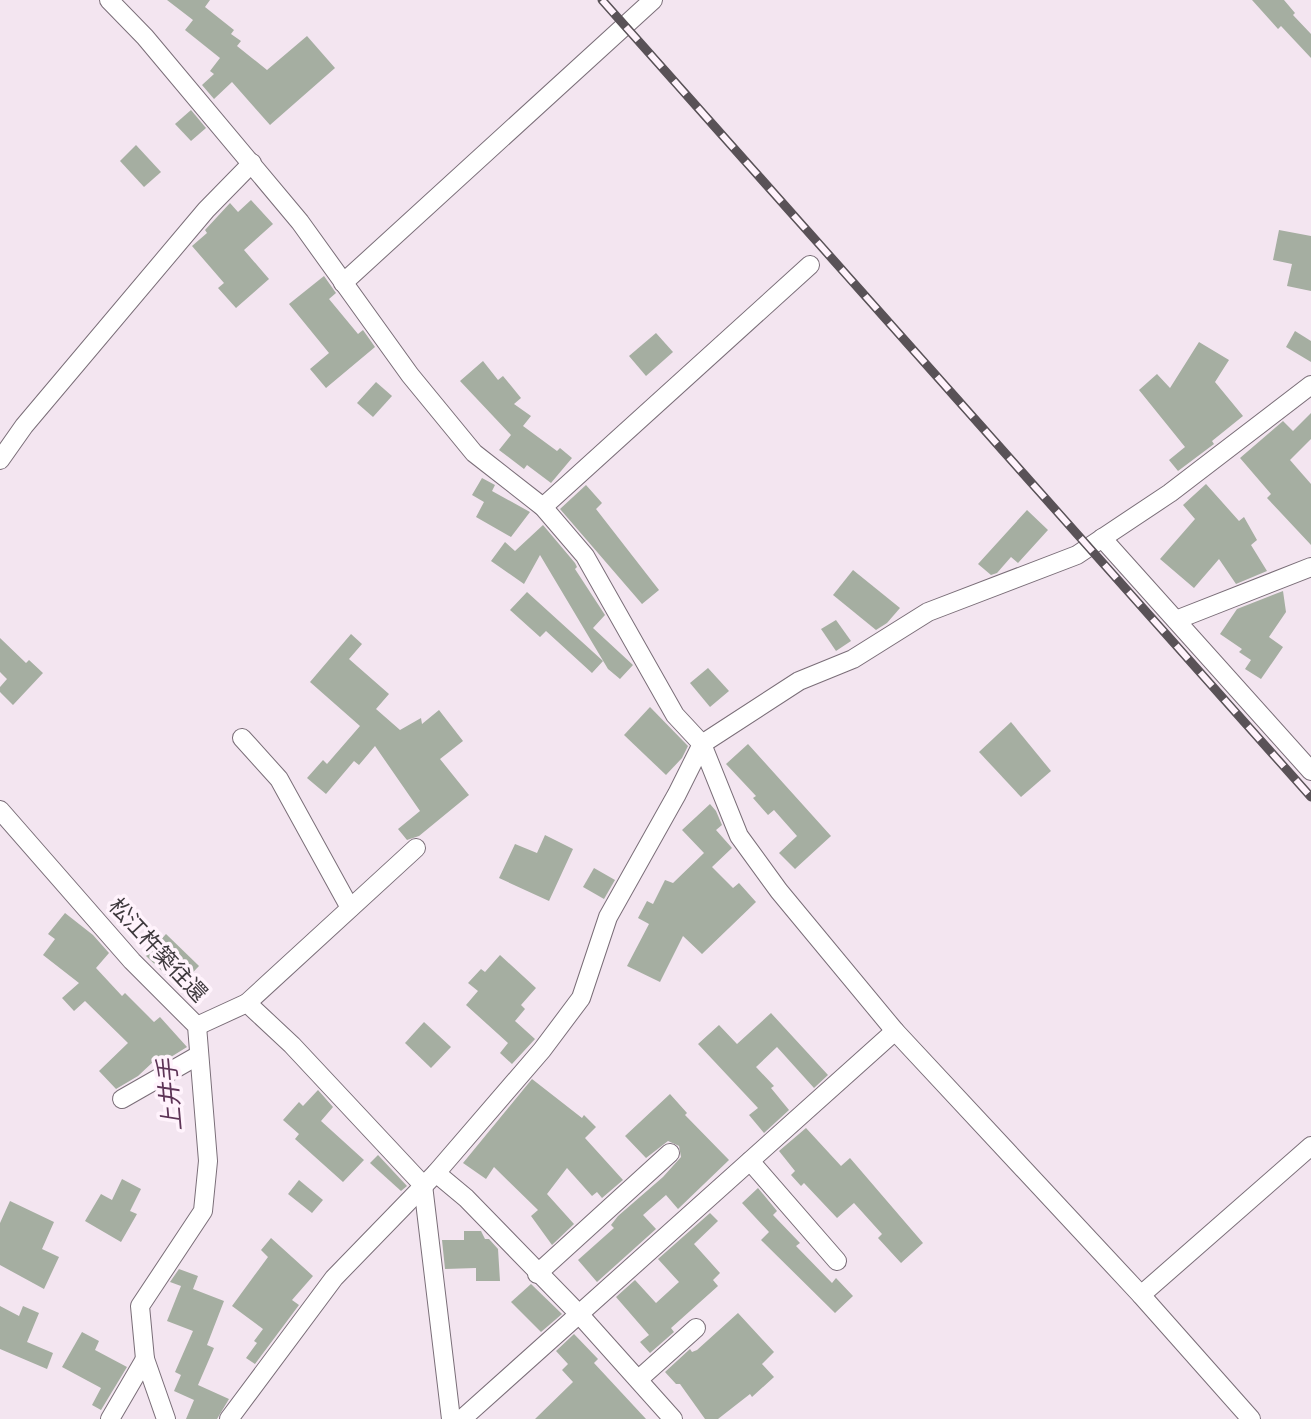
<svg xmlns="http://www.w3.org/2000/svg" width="1311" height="1419" viewBox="0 0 1311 1419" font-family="'Work Sans','Noto Sans JP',sans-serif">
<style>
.building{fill:#a5aea1}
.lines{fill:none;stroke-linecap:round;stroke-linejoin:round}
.minor-casing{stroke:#7a6e78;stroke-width:20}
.minor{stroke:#fff;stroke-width:18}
.rail-casing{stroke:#595257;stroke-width:9}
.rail{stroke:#fff3fc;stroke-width:6;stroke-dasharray:18;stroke-linecap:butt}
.labels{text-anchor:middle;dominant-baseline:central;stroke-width:7;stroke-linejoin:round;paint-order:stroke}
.street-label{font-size:22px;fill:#3e393d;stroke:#fff3fc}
.water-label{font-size:24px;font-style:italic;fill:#5d3456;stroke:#fff3fc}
</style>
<rect width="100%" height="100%" fill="#f3e5f0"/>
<g class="building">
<path d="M167 0H210L205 7 234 30 231 34 241 41 237 46 267 70 307 36 335 68 270 125 232 82 214 99 202 85 214 74 210 71 220 58 185 30 193 20Z"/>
<path d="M1252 0H1284L1295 13 1293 15 1311 34V58L1281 26 1278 29Z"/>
<path d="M191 110 206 128 191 141 175 124Z"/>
<path d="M136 145 161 172 144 187 120 161Z"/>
<path d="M251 200 273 224 244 250 269 279 236 308 218 288 224 283 192 246 207 233 205 230 230 203 238 212Z"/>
<path d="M1279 230 1311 236V291L1287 286 1292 264 1273 260Z"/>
<path d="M324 276 336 293 329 299 358 334 363 330 375 347 326 388 310 369 329 353 289 304Z"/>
<path d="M1295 331 1311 341V362L1286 347Z"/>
<path d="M656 333 673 352 646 376 629 356Z"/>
<path d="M1199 342 1229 360 1215 382 1243 416 1212 441 1214 444 1178 471 1169 460 1185 447 1139 390 1157 374 1170 388Z"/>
<path d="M483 361 498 380 503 376 521 398 514 404 531 416 523 426 557 451 560 448 572 458 551 483 527 465 524 469 499 450 511 435 460 381Z"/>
<path d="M376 382 392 396 373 417 357 403Z"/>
<path d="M1311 413V439L1290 460 1311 484V545L1267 498 1271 494 1240 458 1283 421 1293 431Z"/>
<path d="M482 478 495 485 492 491 530 512 511 537 476 517 484 502 472 495Z"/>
<path d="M1206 484 1239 521 1244 517 1257 540 1251 545 1267 571 1236 584 1219 559 1194 588 1160 559 1195 519 1183 505Z"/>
<path d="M586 485 602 503 596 509 659 590 642 604 560 509Z"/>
<path d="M1027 510 1048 530 1018 563 1011 557 997 573 991 575 978 564Z"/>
<path d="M543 525 575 563 577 567 575 569 605 615 593 628 633 665 620 679 608 669 540 555 524 584 491 561 505 542 515 551Z"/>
<path d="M853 570 900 608 887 623 876 630 833 595Z"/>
<path d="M1283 591 1286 612 1269 637 1283 647 1261 679 1245 669 1251 660 1239 652 1242 649 1220 634 1237 609Z"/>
<path d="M527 592 603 661 592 673 546 631 540 637 510 610Z"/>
<path d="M836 620 851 641 836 651 821 629Z"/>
<path d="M351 634 362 644 349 659 389 694 376 709 400 730 421 718 422 724 439 710 463 741 440 759 469 795 419 836 407 840 398 829 420 811 375 746 359 765 354 761 326 794 307 778 323 760 327 764 360 726 310 682Z"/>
<path d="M0 638 26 663 29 660 43 673 13 705 0 692V687L7 679 0 672Z"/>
<path d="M708 668 729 691 710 707 690 683Z"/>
<path d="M650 707 688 746 682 758 666 775 624 735Z"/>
<path d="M1011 722 1051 771 1021 797 979 752Z"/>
<path d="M748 744 831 836 795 869 779 853 797 836 774 810 768 815 753 798 756 796 726 764Z"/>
<path d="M710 804 716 811 722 825 716 830 732 848 712 867 733 888 739 883 756 902 702 954 683 936 660 982 627 966 649 924 638 918 647 901 653 904 665 880 673 883 704 853 682 830Z"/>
<path d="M545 835 573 849 549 901 499 878 515 844 537 853Z"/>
<path d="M594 868 615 880 604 899 583 887Z"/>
<path d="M65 913 93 935 109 953 96 968 122 996 125 993 154 1022 160 1017 187 1047 158 1065 154 1061 138 1076 116 1089 99 1071 128 1043 85 1001 74 1011 62 998 79 983 43 955 55 939 48 934Z"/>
<path d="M166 934 199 966 179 987 146 956Z"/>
<path d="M500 955 536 988 521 1005 525 1009 515 1021 535 1039 512 1064 500 1053 508 1043 466 1005 478 991 468 983 481 969 485 972Z"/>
<path d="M771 1013 828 1075 814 1088 777 1047 756 1067 774 1086 771 1088 789 1110 764 1133 749 1115 758 1108 698 1044 719 1025 737 1044Z"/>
<path d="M424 1022 451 1047 431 1068 405 1043Z"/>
<path d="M532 1079 582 1118 584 1115 596 1127 585 1138 623 1180 602 1198 597 1192 592 1196 567 1168 547 1194 574 1224 552 1245 531 1216 538 1210 494 1167 486 1179 463 1163Z"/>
<path d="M318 1090 333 1107 321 1121 364 1160 343 1182 295 1139 299 1134 283 1120 299 1102 303 1106Z"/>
<path d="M670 1094 687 1113 685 1115 729 1160 678 1209 666 1195 643 1215 656 1229 597 1282 578 1260 614 1228 611 1225 618 1216 663 1177 681 1157 679 1146 668 1141 646 1158 625 1136Z"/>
<path d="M806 1128 841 1166 850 1158 923 1243 901 1263 878 1238 882 1234 854 1203 837 1218 804 1183 801 1186 791 1175 795 1171 779 1151Z"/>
<path d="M378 1155 407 1186 401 1191 370 1163Z"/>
<path d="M122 1179 141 1189 130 1211 137 1214 121 1242 85 1221 101 1194 112 1200Z"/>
<path d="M299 1180 323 1200 312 1213 288 1194Z"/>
<path d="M758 1188 777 1211 773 1215 800 1243 796 1246 832 1283 836 1278 853 1296 835 1313 761 1240 769 1232 742 1203Z"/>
<path d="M10 1201 54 1222 42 1249 59 1257 44 1289 0 1265V1223Z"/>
<path d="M710 1213 718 1221 694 1244 720 1273 713 1280 718 1286 671 1328 674 1332 650 1353 640 1342 649 1335 616 1297 635 1280 656 1303 679 1282 658 1259Z"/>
<path d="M464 1231H481L485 1239H489L498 1249 500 1281H476V1268L445 1269 442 1240H464Z"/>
<path d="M271 1238 313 1276 292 1300 299 1305 255 1364 246 1358 257 1343 254 1341 263 1329 232 1306 268 1257 261 1250Z"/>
<path d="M179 1269 198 1276 193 1289 224 1301 207 1345 214 1348 198 1385 229 1399 217 1419H186L194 1400 174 1391 181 1375 175 1372 193 1331 167 1321 181 1286 170 1282Z"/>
<path d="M531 1284 562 1314 541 1332 511 1302Z"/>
<path d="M0 1306 19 1316 23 1306 39 1313 27 1342 53 1353 47 1369 0 1349Z"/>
<path d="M738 1313 774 1352 762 1364 774 1377 752 1397 750 1394 718 1419H705L680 1384H676L665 1372 690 1349 692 1352 697 1350Z"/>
<path d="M82 1332 99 1341 95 1350 127 1367 101 1410 92 1405 101 1388 62 1367Z"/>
<path d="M574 1334 598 1359 594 1363 646 1419H535L573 1382 562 1370 568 1364 556 1351Z"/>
</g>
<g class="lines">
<defs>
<g id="minor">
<path d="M109 0 145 37 300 222 410 375 474 453 543 507 585 556 675 715 702 744 739 836 779 891 895 1031 1141 1295 1251 1419"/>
<path d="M343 283 653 0"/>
<path d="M0 460 24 426 206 210 252 163"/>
<path d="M543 507 810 265"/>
<path d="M1102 538 1311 771"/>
<path d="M1176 620 1311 567"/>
<path d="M242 738 279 779 350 908"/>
<path d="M0 810 132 961 197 1026 208 1161 203 1211 140 1306 145 1359 166 1419"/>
<path d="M247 1003 416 848"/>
<path d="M197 1026 247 1003 292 1045 423 1185 451 1419"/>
<path d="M122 1099 199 1055"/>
<path d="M750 1161 837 1261"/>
<path d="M436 1173 466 1198 579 1314 673 1419"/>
<path d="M537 1274 670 1153"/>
<path d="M1141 1295 1311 1146"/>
<path d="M639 1379 696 1328"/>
<path d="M110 1419 145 1359"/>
<path d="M229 1419 334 1278 436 1173 542 1050 581 998 608 917 677 794 702 744 799 681 853 659 928 612 1077 555 1170 493 1311 385"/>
<path d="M462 1419 895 1031"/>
</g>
</defs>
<use href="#minor" class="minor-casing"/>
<use href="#minor" class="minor"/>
<defs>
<path id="rail" d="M602 0 1311 797"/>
</defs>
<use href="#rail" class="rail-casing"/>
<use href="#rail" class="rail"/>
</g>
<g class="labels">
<g class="street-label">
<text transform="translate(158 950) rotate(47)">松江杵築往還</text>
</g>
<g class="water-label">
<text transform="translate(170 1095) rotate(-95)">上井手</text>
</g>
</g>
</svg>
